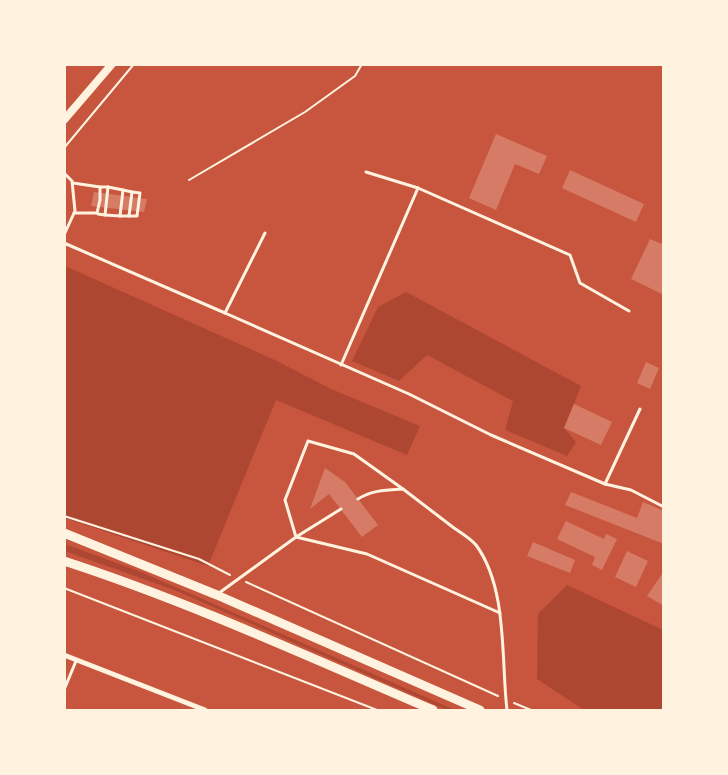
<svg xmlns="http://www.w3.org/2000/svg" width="728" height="775" viewBox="0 0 728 775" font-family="Rubik,sans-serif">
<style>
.green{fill:#ae4732}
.building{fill:#d67c66}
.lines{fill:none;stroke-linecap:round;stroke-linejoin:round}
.path{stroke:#fff3e0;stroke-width:2}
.service{stroke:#fff3e0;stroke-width:3}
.minor{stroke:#fff3e0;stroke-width:5}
.secondary{stroke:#fff3e0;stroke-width:8}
.primary{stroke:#fff3e0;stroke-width:9}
</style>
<rect width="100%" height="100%" fill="#c8553d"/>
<g class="green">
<path d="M65 266 277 361 331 389 420 426 407 455 276 400 208 566 65 518Z"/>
<path d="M406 292 581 386 564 428 576 442 567 456 505 430 513 401 427 355 399 381 352 361 378 307Z"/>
<path d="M65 544 141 572 455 710H447L177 591 65 551Z"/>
<path d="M567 585 663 630V710H584L537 679 538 614Z"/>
</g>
<g class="building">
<path d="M496 134 547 156 539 174 515 164 496 210 469 198Z"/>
<path d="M570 170 644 204 636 222 562 188Z"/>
<path d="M94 192 147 199 144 212 91 206Z"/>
<path d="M650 239 664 245V295L631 279Z"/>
<path d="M646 362 659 368 650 389 637 383Z"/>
<path d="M574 404 612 422 601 445 564 428Z"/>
<path d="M325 468 345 482 378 525 362 537 329 494 310 509Z"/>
<path d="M571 492 637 518 643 502 664 511V544L565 505Z"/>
<path d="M566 521 604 539 606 534 617 539 602 570 592 565 595 557 557 539Z"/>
<path d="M533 542 575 560 570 573 527 556Z"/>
<path d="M627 551 648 561 636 587 615 577Z"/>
<path d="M664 571V606L647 596Z"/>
</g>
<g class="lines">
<g class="path">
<path d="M64 148 134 64"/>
<path d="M189 180 305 112 355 76 362 64"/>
<path d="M64 516 199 559 230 575"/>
<path d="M246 582 498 696"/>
<path d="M64 588 377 710"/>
<path d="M514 703 531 710"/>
</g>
<g class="service">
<path d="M64 173 72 181 75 211 64 235"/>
<path d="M73 183 100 187V200L97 213H74"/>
<path d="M418 188 570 255 580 283 629 311"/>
<path d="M98 214 105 215 108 187H100"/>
<path d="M105 215 120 216 123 190 108 187"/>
<path d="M120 216H129L132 192 123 190"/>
<path d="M129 216H137L140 193 132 192"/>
<path d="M64 243 225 313 265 233"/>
<path d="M225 313 409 394 491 435 605 484 640 409"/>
<path d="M341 365 418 188 366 172"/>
<path d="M605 484 631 490 664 507"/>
<path d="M403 489 354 454 308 441 285 500 296 537 367 554 500 613"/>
<path d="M358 499C372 490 387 490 403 489 420 502 437 515 454 528 461 533 470 538 476 545 508 588 501 660 507 710"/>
<path d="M219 593 296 537 341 509"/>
<path d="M64 690 76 661"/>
</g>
<path class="minor" d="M64 655 205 710"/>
<path class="secondary" d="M64 120 112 64"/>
<g class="primary">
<path d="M64 533 217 595 480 710"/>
<path d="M64 561C190 602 311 658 433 710"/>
</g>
</g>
<rect width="728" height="775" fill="none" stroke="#fff3e0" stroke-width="132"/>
</svg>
